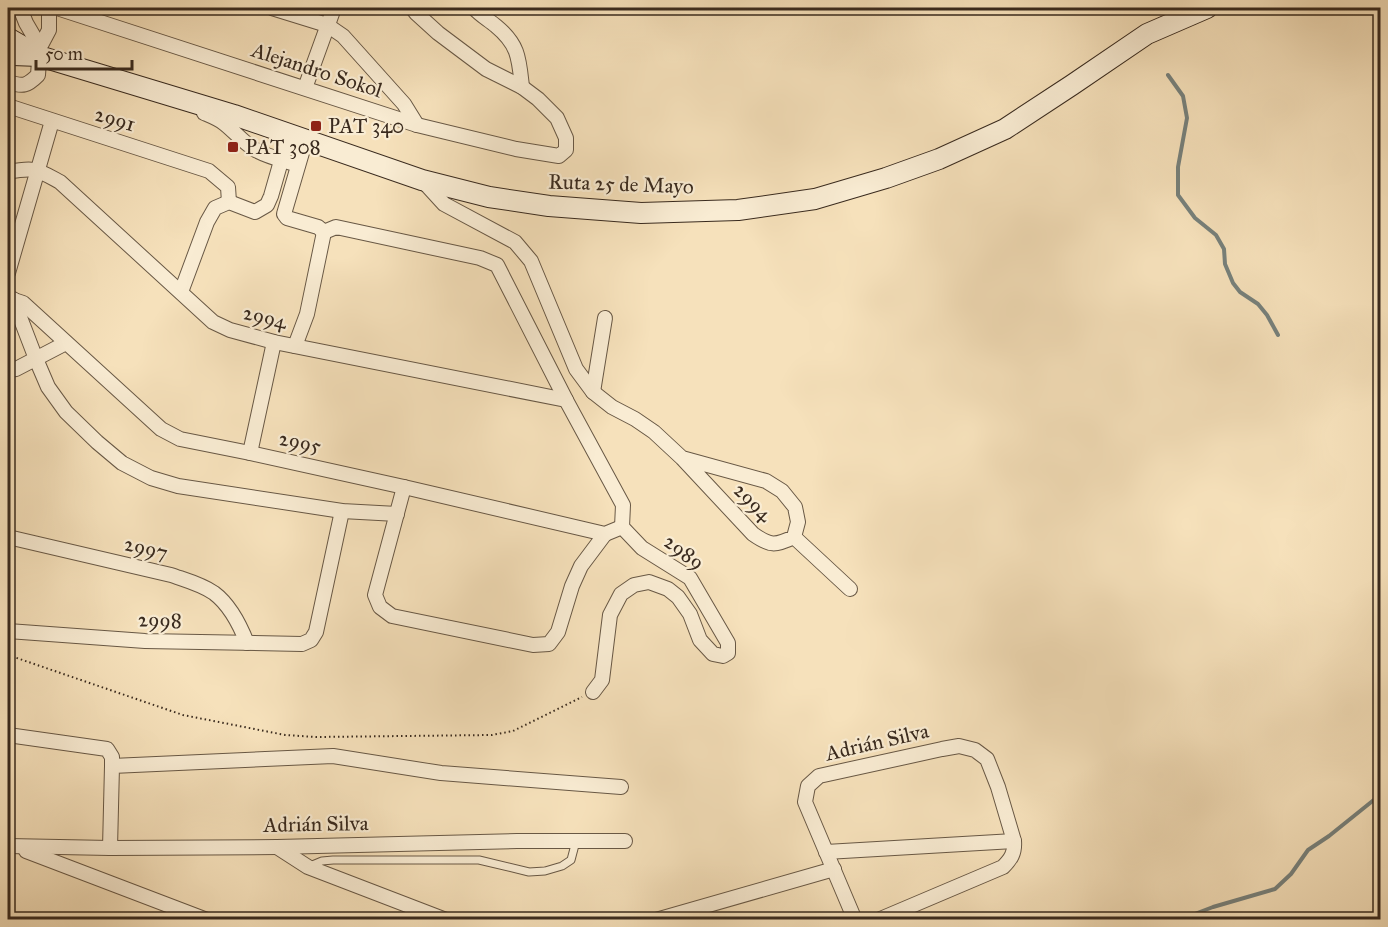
<svg xmlns="http://www.w3.org/2000/svg" width="1388" height="927" viewBox="0 0 1388 927" font-family="'IM FELL Great Primer',serif">
<style>
.lines{fill:none;stroke-linecap:round;stroke-linejoin:round}
.stream{stroke:#77817c;stroke-width:4}
.lane-casing{stroke:#685845;stroke-width:9}
.street-casing{stroke:#685845;stroke-width:16}
.secondary-casing{stroke:#392a1e;stroke-width:22}
.path{stroke:#392a1e;stroke-width:2;stroke-dasharray:1.5 3;stroke-linecap:butt}
.lane{stroke:#f9ecd3;stroke-width:7}
.street{stroke:#f9ecd3;stroke-width:14}
.secondary{stroke:#f9ecd3;stroke-width:20}
.poi-dot{fill:#8f2418;stroke:#f9ecd3;stroke-width:2}
.labels{text-anchor:middle;dominant-baseline:central;stroke-width:4.5;stroke-linejoin:round;paint-order:stroke}
.street-label{font-size:21px;fill:#392a1e;stroke:#f9ecd3}
.poi-label{font-size:21px;fill:#392a1e;stroke:#f9ecd3;text-anchor:start}
</style>
<rect width="100%" height="100%" fill="#f6e1bb"/>
<filter id="stains"><feTurbulence type="fractalNoise" baseFrequency=".00333" numOctaves="4"/><feColorMatrix values="0 0 0 0 .2 0 0 0 0 .09 0 0 0 0 .02 0 0 0 .5 -.17"/></filter>
<radialGradient id="worn" r=".72"><stop offset=".6" stop-color="#630" stop-opacity="0"/><stop offset="1" stop-color="#630" stop-opacity=".3"/></radialGradient>
<g class="lines">
<g class="stream">
<path d="M1168 75 1183 96 1187 118 1178 167V195L1195 218 1216 235 1224 249 1225 264 1233 283 1240 292 1258 304 1267 315 1278 335"/>
<path d="M1179 920 1213 907 1275 889 1291 874 1308 850 1329 836 1380 795"/>
</g>
<defs>
<path id="lane" d="M310 866 322 861 333 860H479L529 872 545 871 562 866 571 860 576 841"/>
<g id="street">
<path d="M20 8 26 23 40 47"/>
<path d="M57 8 417 125 516 149 559 156 566 150V138L557 118 538 99 522 87 486 69 438 33 416 13 412 8"/>
<path d="M272 8 327 25 343 36 404 104 417 125"/>
<path d="M474 8C480 15 489 20 496 26 519 45 519 59 522 87"/>
<path d="M8 82C23 87 27 86 38 75L40 47 49 30V8"/>
<path d="M305 88 334 8"/>
<path d="M8 106 209 171 228 187 229 202"/>
<path d="M204 113C211 116 219 119 225 124 235 132 243 142 254 149 267 157 283 160 298 165"/>
<path d="M306 139 284 214 287 218 318 227 324 232"/>
<path d="M8 172C35 167 36 169 60 182L213 322 230 330 274 342 566 400"/>
<path d="M423 181 444 204 515 242 531 261 576 369 593 392 612 407 635 419 654 432 682 458 753 534C770 546 775 546 794 537L798 522 795 507 782 491 766 481 682 458"/>
<path d="M324 232 336 227 480 258 497 265 566 400 623 505 622 527 642 548 690 578 728 643V653L723 656 713 654 700 640 690 614 678 597 668 589 649 582 634 585 621 594 610 615 602 680 593 692"/>
<path d="M8 273 52 121"/>
<path d="M181 292 207 222 215 208 229 202 255 212 267 205 271 196 289 133"/>
<path d="M8 298 23 303 161 429 180 439 250 453 404 487 605 534 622 527"/>
<path d="M13 299 36 359 48 387 66 412 97 442 122 463 151 478 178 486 342 511 397 514"/>
<path d="M295 346 307 314 324 232"/>
<path d="M8 370 16 369 66 343"/>
<path d="M593 392 605 318"/>
<path d="M250 453 274 342"/>
<path d="M404 487 375 595 380 607 392 616 533 645 549 644 558 632 572 586 581 566 605 534"/>
<path d="M8 537 171 575C185 580 201 584 214 593 230 605 240 625 247 643"/>
<path d="M794 537 850 589"/>
<path d="M8 631 145 641 302 644 311 640 316 632 342 511"/>
<path d="M8 735 107 749 112 757V766"/>
<path d="M8 846 110 848 277 847 517 841H625"/>
<path d="M277 847 308 867 446 920"/>
<path d="M110 848 112 766 333 756 441 773 621 787"/>
<path d="M26 851 207 920"/>
<path d="M826 852 1014 841"/>
<path d="M656 920 834 869"/>
<path d="M855 920 805 802 808 786 819 776 942 749 959 746 975 750 987 759 998 787 1014 841C1015 853 1011 859 1003 867L878 920"/>
</g>
<g id="secondary">
<path d="M8 38 34 53"/>
<path d="M8 53 13 55 39 56 234 115 422 180 489 197 549 206 641 213 738 210 815 199 886 178 939 159 1005 129 1072 85 1147 34 1207 8"/>
</g>
</defs>
<use href="#lane" class="lane-casing"/>
<use href="#street" class="street-casing"/>
<use href="#secondary" class="secondary-casing"/>
<path class="path" d="M8 655 183 715 285 735 316 737 492 735 513 731 582 697"/>
<use href="#lane" class="lane"/>
<use href="#street" class="street"/>
<use href="#secondary" class="secondary"/>
</g>
<g class="poi-dot">
<rect x="310" y="120" width="12" height="12" rx="3"/>
<rect x="227" y="141" width="12" height="12" rx="3"/>
</g>
<g class="labels">
<g class="street-label">
<text transform="translate(317 70) rotate(18)">Alejandro Sokol</text>
<text transform="translate(115 119) rotate(17)">2991</text>
<text transform="translate(621 184) rotate(2)">Ruta 25 de Mayo</text>
<text transform="translate(265 317) rotate(14)">2994</text>
<text transform="translate(300 442) rotate(12)">2995</text>
<text transform="translate(753 502) rotate(45)">2994</text>
<text transform="translate(146 548) rotate(13)">2997</text>
<text transform="translate(684 552) rotate(37)">2989</text>
<text transform="translate(160 620) rotate(2)">2998</text>
<text transform="translate(877 742) rotate(-13)">Adrián Silva</text>
<text transform="translate(316 824) rotate(-1)">Adrián Silva</text>
</g>
<g class="poi-label">
<text x="328" y="126">PAT 340</text>
<text x="245" y="147">PAT 308</text>
</g>
</g>
<rect width="1388" height="927" fill="none" stroke="#f6e1bb" stroke-width="30"/>
<rect x="9" y="9" width="1370" height="909" fill="none" stroke="#392a1e" stroke-width="3"/>
<rect x="15" y="15" width="1358" height="897" fill="none" stroke="#392a1e" stroke-width="1.5"/>
<path d="M36 60v9h96v-9" fill="none" stroke="#392a1e" stroke-width="3"/>
<text x="45" y="60" font-size="18" fill="#392a1e" stroke="#f9ecd3" stroke-width="4.5" paint-order="stroke">50 m</text>
<rect width="100%" height="100%" filter="url(#stains)"/>
<rect width="100%" height="100%" fill="url(#worn)"/>
</svg>
